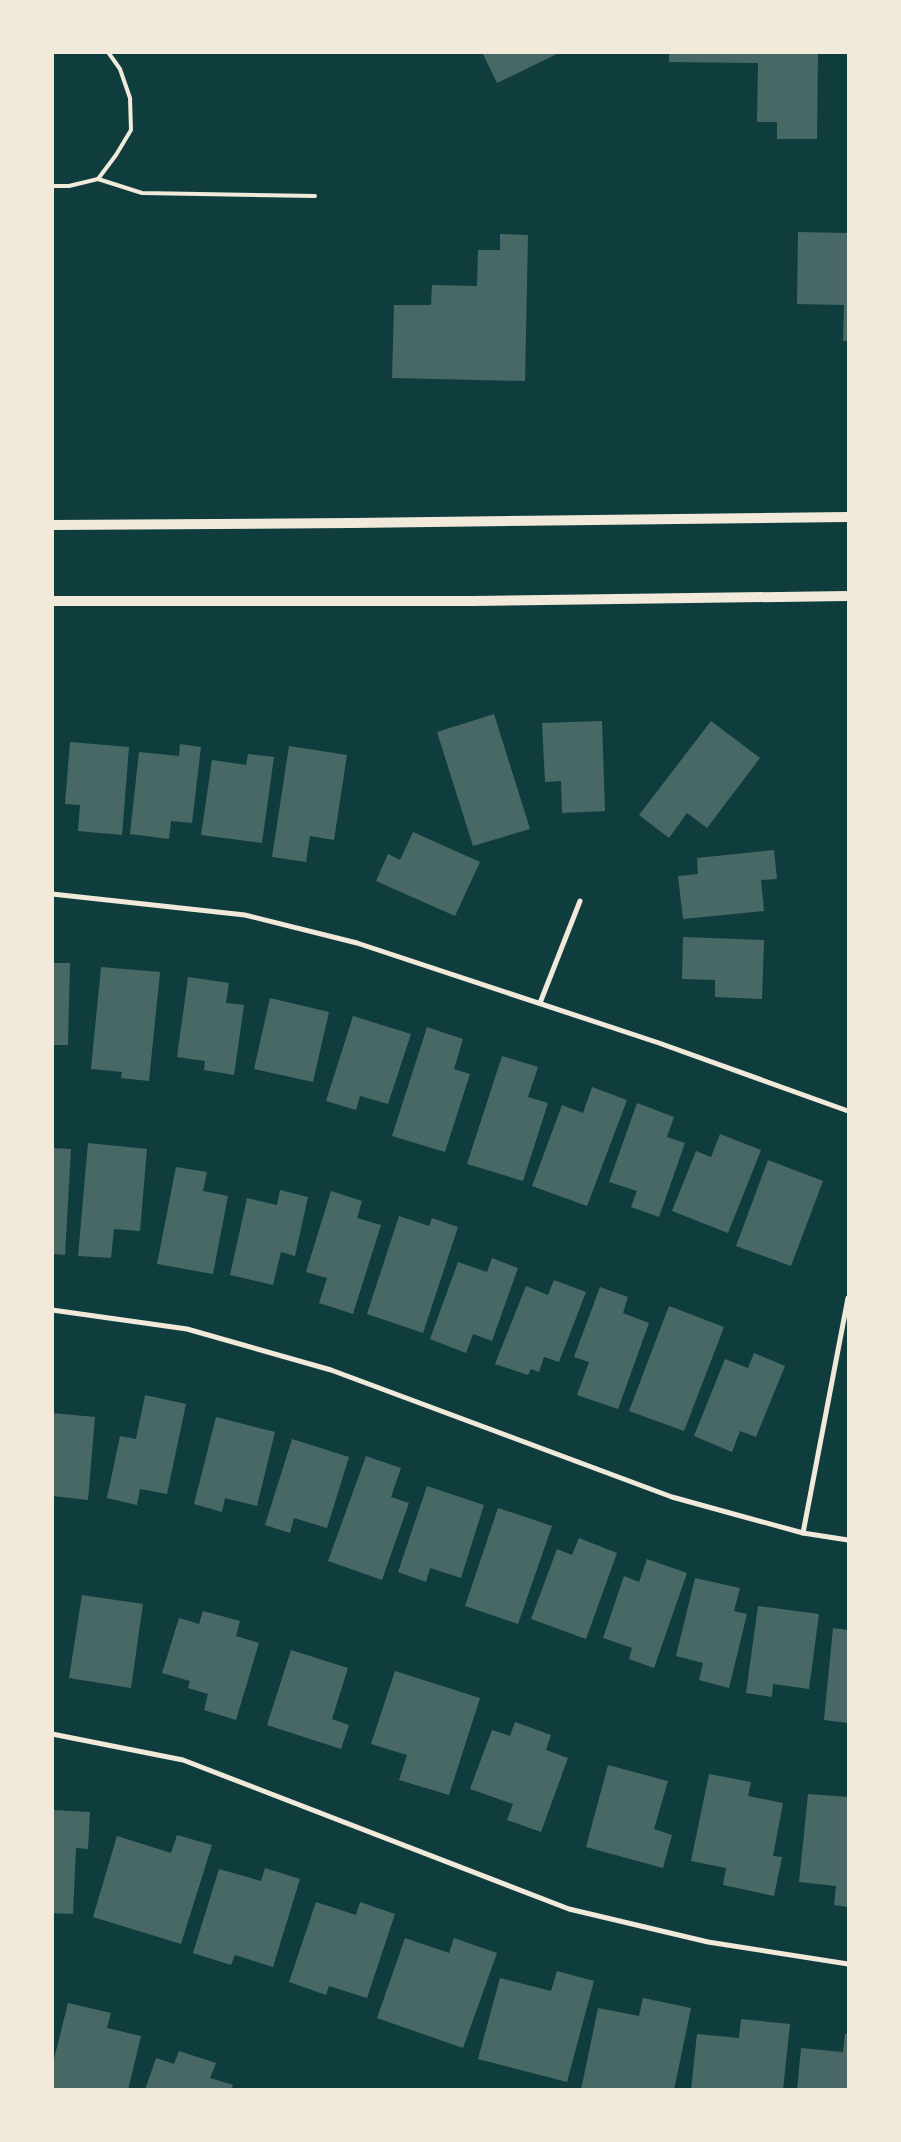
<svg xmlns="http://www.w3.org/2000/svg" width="901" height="2142" viewBox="0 0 901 2142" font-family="Barlow,sans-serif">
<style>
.building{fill:#486865}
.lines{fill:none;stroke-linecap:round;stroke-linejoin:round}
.service{stroke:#f1e9da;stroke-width:4}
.minor{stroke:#f1e9da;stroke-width:5}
.secondary{stroke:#f1e9da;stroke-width:10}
</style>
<rect width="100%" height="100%" fill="#0f3d3e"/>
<g class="building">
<path d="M482 52H561L497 83Z"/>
<path d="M669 52H818L817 139H777V122H757L758 63 669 62Z"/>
<path d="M798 232 848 233V341H843L844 305 797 304Z"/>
<path d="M500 234 528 235 525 381 392 378 394 305H431L432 285 477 286 478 250H500Z"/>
<path d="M494 714 530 829 473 846 437 732Z"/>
<path d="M602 721 605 811 562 813 561 781 545 782 542 723Z"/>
<path d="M711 721 760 758 707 828 687 813 669 838 639 815Z"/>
<path d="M70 742 129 747 122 835 78 831 80 805 65 804Z"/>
<path d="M180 744 201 747 192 823 171 821 169 839 130 834 139 752 179 756Z"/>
<path d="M289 746 347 755 334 840 310 836 306 862 272 857Z"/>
<path d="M248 754 274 757 262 843 201 835 212 760 246 765Z"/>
<path d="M413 832 480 862 455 916 376 881 388 854 400 860Z"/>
<path d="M774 850 777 879 761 880 764 911 683 919 678 876 698 874 697 858Z"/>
<path d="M683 937 764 940 762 999 715 997V980L682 979Z"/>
<path d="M52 963H70L68 1045H52Z"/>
<path d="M101 967 160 972 149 1081 121 1078 122 1072 91 1069Z"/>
<path d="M188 977 229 983 226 1003 244 1005 234 1075 204 1070 205 1061 177 1057Z"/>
<path d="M270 998 329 1012 313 1082 254 1069Z"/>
<path d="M353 1016 411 1034 388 1104 360 1096 356 1110 326 1101Z"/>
<path d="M427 1027 463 1039 454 1069 470 1074 445 1152 392 1136Z"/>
<path d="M502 1056 538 1067 528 1097 548 1103 523 1181 467 1164Z"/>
<path d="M592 1087 627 1100 587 1206 532 1186 562 1105 583 1113Z"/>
<path d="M637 1103 674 1117 667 1137 685 1143 659 1217 631 1207 637 1191 609 1182Z"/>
<path d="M720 1134 761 1150 728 1233 672 1211 696 1151 711 1157Z"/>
<path d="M88 1143 147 1149 140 1231 114 1229 111 1258 78 1256Z"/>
<path d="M52 1148 71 1149 65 1255 52 1254Z"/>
<path d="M768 1160 823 1181 791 1266 736 1246Z"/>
<path d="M176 1167 207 1172 203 1191 228 1196 213 1274 157 1264Z"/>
<path d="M280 1190 308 1197 295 1256 281 1252 273 1285 230 1275 247 1198 277 1205Z"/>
<path d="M331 1191 362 1201 357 1218 381 1225 353 1314 319 1303 327 1278 306 1272Z"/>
<path d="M399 1216 429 1226 432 1218 458 1227 423 1333 367 1314Z"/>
<path d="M492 1258 518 1268 492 1341 473 1334 466 1353 430 1339 458 1262 487 1272Z"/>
<path d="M554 1280 586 1292 559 1362 544 1357 539 1372 531 1369 528 1375 495 1364 526 1286 548 1295Z"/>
<path d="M600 1287 628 1297 623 1313 649 1323 618 1409 577 1395 589 1362 574 1357Z"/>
<path d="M669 1306 724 1327 684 1431 629 1411Z"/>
<path d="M754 1353 785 1366 756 1437 740 1431 732 1452 694 1436 725 1359 748 1368Z"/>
<path d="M145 1395 186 1404 167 1494 140 1489 137 1505 107 1498 120 1436 136 1439Z"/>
<path d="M52 1413 95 1417 88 1500 52 1496Z"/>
<path d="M216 1417 275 1432 257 1506 225 1498 222 1512 194 1504Z"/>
<path d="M292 1439 349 1457 327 1528 294 1518 290 1533 265 1525Z"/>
<path d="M366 1456 401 1468 391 1497 409 1503 382 1580 328 1561Z"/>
<path d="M427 1486 484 1505 461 1578 430 1568 426 1582 398 1572Z"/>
<path d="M498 1508 552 1526 518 1624 465 1606Z"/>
<path d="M579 1538 617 1553 586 1639 531 1619 557 1549 572 1555Z"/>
<path d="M647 1559 687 1573 654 1668 629 1659 632 1648 603 1638 624 1576 639 1582Z"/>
<path d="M695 1578 740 1588 734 1611 747 1614 729 1688 699 1680 703 1663 676 1656Z"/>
<path d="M82 1595 143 1604 131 1688 69 1678Z"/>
<path d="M758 1606 819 1614 809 1689 773 1684 772 1697 746 1693Z"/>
<path d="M203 1611 240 1621 236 1636 259 1643 236 1720 204 1710 208 1694 188 1688 190 1681 162 1673 179 1618 199 1624Z"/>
<path d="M833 1628 848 1630V1723L824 1720Z"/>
<path d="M291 1650 348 1668 332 1719 349 1725 341 1749 267 1725Z"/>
<path d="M395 1671 480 1698 449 1795 399 1780 407 1755 371 1744Z"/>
<path d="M515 1722 551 1735 546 1750 568 1758 541 1832 507 1820 513 1804 470 1789 492 1730 510 1736Z"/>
<path d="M608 1765 668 1781 654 1829 672 1835 663 1868 586 1847Z"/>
<path d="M709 1774 751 1782 748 1796 783 1803 773 1856 782 1857 774 1896 723 1885 726 1868 691 1861Z"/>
<path d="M808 1794 848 1797V1907L834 1905 836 1886 799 1882Z"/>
<path d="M52 1810 90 1812 88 1849 76 1848 73 1914 52 1913Z"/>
<path d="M177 1835 212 1845 181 1944 93 1917 117 1836 171 1853Z"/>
<path d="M265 1868 300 1879 273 1967 235 1955 231 1965 193 1953 219 1869 261 1881Z"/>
<path d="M316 1902 356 1915 360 1902 395 1914 367 1998 329 1986 326 1995 289 1982Z"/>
<path d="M405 1938 449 1953 454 1938 497 1953 463 2048 377 2018Z"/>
<path d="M557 1971 594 1981 567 2082 478 2059 500 1978 551 1991Z"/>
<path d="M643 1998 691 2008 674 2090H581L598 2008 639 2016Z"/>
<path d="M68 2003 111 2013 107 2028 141 2036 128 2090H52V2067Z"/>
<path d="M741 2019 790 2024 783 2090H691L697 2034 739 2038Z"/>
<path d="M845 2034H848V2090H797L801 2048 843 2052Z"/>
<path d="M179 2051 216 2063 210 2078 233 2085 231 2090H145L156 2058 174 2064Z"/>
</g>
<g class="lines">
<g class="service">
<path d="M98 179 142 193 315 196"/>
<path d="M52 186H69L98 179 116 155 131 130 130 98 120 69 108 52"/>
</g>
<g class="minor">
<path d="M52 894 245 915 357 943 659 1043 848 1111"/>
<path d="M540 1003 580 901"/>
<path d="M52 1310 187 1329 331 1370 672 1497 803 1533 848 1540"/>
<path d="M803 1533 848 1298"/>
<path d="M52 1734 183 1760 569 1909 708 1942 848 1964"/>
</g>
<g class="secondary">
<path d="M52 525 352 523 848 517"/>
<path d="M52 601H472L848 596"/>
</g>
</g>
<rect width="901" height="2142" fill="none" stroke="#f1e9da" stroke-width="108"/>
</svg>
